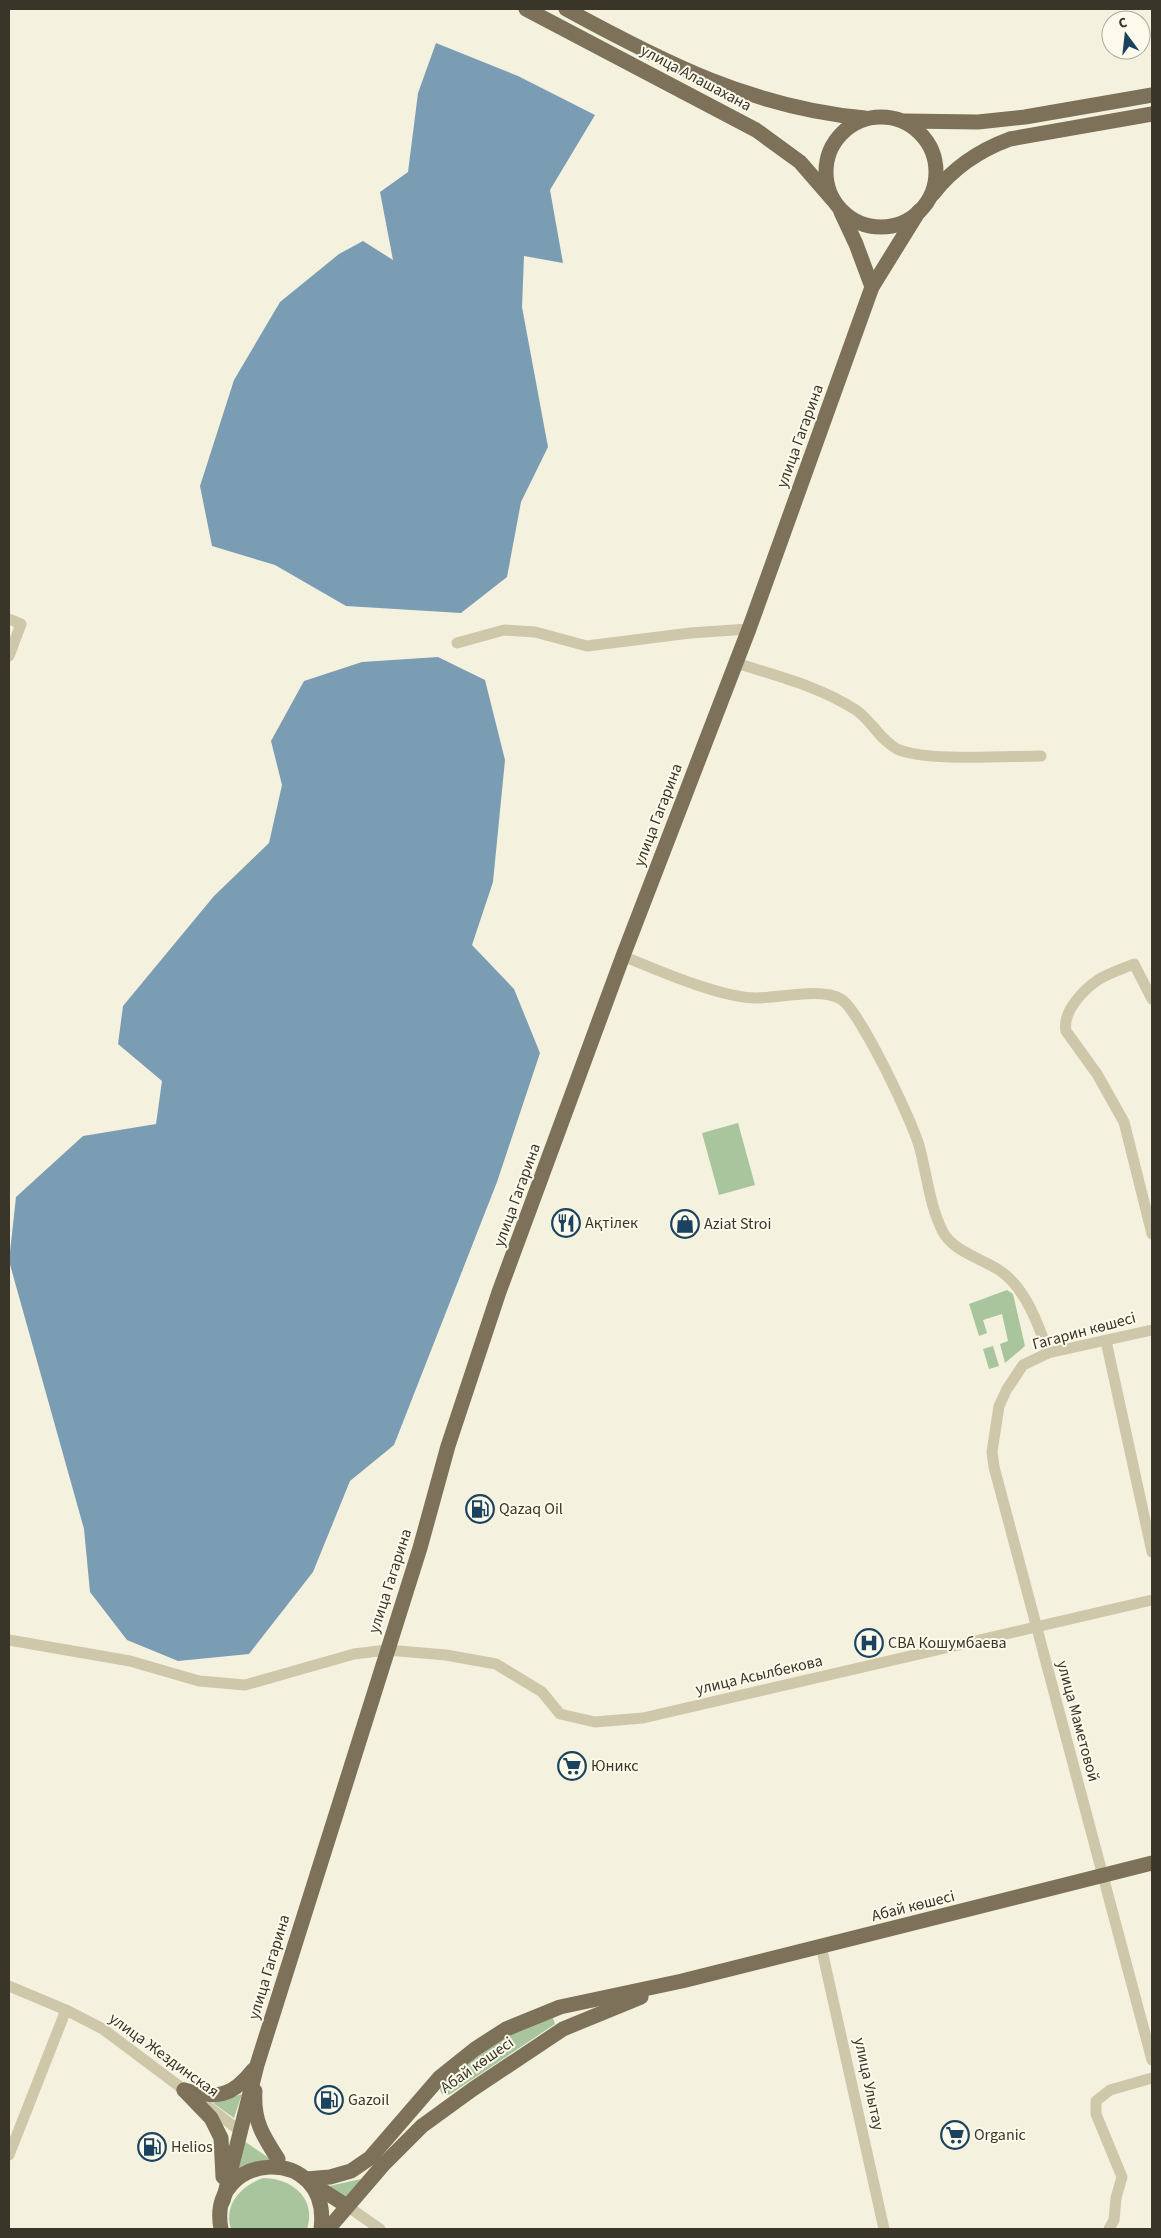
<svg xmlns="http://www.w3.org/2000/svg" width="1161" height="2238" viewBox="0 0 1161 2238" font-family="'Source Sans 3',sans-serif">
<style>
.green{fill:#a9c59d}
.water{fill:#7b9db4}
.lines{fill:none;stroke-linecap:round;stroke-linejoin:round}
.minor{stroke:#cec7a9;stroke-width:11}
.major{stroke:#7d7259;stroke-width:15}
.labels{text-anchor:middle;dominant-baseline:central;stroke-width:4;stroke-linejoin:round;paint-order:stroke}
.street-label{font-size:16px;fill:#3a3529;stroke:#fbfaeb}
.poi-label{font-size:16px;fill:#3a3529;stroke:#fbfaeb;text-anchor:start}
</style>
<rect width="100%" height="100%" fill="#f4f2de"/>
<g class="green">
<path d="M738 1123 755 1185 719 1195 702 1133Z"/>
<path d="M1007 1290 1013 1294 1025 1346 1005 1363 1000 1344 1008 1341 1002 1314 983 1320 987 1333 979 1336 969 1304Z"/>
<path d="M993 1346 999 1366 989 1369 983 1349Z"/>
<path d="M553 2018 555 2024 452 2093 448 2095 442 2094 440 2090C443 2076 505 2037 520 2029 530 2024 542 2021 553 2018Z"/>
<path d="M242 2094 234 2118 213 2103Z"/>
<path d="M244 2141 272 2160 234 2173Z"/>
<path d="M263 2178C291 2178 317 2198 307 2229H231C223 2205 241 2186 263 2178Z"/>
<path d="M361 2179 346 2198 329 2186Z"/>
</g>
<g class="water">
<path d="M436 43 518 76 595 115 550 190 563 263 524 256 522 307 548 447 521 502 507 577 461 613 346 606 275 565 212 546 200 486 234 380 280 302 339 254 363 241 393 260 380 192 408 172 418 93Z"/>
<path d="M438 657 485 680 505 760 493 882 472 945 514 989 540 1053 497 1182 394 1445 350 1481 313 1572 249 1654 178 1661 127 1640 90 1592 84 1529 9 1261 16 1197 83 1136 156 1124 162 1081 118 1044 123 1006 214 896 269 843 282 785 271 741 304 681 362 662Z"/>
</g>
<g class="lines">
<g class="minor">
<path d="M9 619 21 624 9 656"/>
<path d="M457 643 504 630 535 632 587 646 690 633 749 629"/>
<path d="M736 663C777 676 819 686 856 710 871 720 880 740 897 749 926 762 1007 756 1041 756"/>
<path d="M623 956C657 970 721 998 756 998 779 998 821 987 841 999 860 1011 914 1124 920 1149 927 1176 930 1207 943 1232 953 1251 982 1259 999 1270 1025 1287 1039 1325 1048 1353"/>
<path d="M1152 999 1134 964C1122 969 1108 973 1098 980 1083 990 1062 1012 1066 1031L1097 1074 1124 1122 1152 1234"/>
<path d="M1152 1330 1048 1353 1023 1365 1007 1389 999 1406 992 1452 994 1467 1152 2060"/>
<path d="M1106 1341 1152 1552"/>
<path d="M9 1640 130 1661 199 1681 245 1685 354 1654 387 1650 446 1655 496 1664 542 1692 560 1714 595 1722 643 1718 1152 1600"/>
<path d="M821 1946 884 2229"/>
<path d="M9 1986 66 2010 103 2029 191 2095"/>
<path d="M206 2105 240 2131"/>
<path d="M9 2155 66 2010"/>
<path d="M347 2206 380 2229"/>
<path d="M1109 2229 1114 2220 1116 2198 1122 2177 1096 2114V2101L1110 2090 1152 2078"/>
</g>
<g class="major">
<path d="M526 9 756 130 800 162 833 200"/>
<path d="M566 9C663 62 753 108 865 118"/>
<circle cx="881" cy="172" r="55"/>
<path d="M905 121 978 122 1025 117 1152 95"/>
<path d="M933 194C953 168 980 150 1010 139L1152 114"/>
<path d="M841 212 856 244 872 287"/>
<path d="M184 2090 211 2118 221 2138 223 2177"/>
<path d="M184 2090C217 2099 232 2097 253 2070"/>
<path d="M255 2091C253 2121 263 2136 278 2159"/>
<path d="M306 2179 330 2177 351 2171 370 2158 440 2077 475 2049 506 2029 560 2007 682 1981 1152 1863"/>
<path d="M311 2183 347 2206"/>
<path d="M223 2201 257 2065 420 1548 448 1446 499 1292 623 956 749 629 872 287 919 211"/>
<path d="M221 2229C206 2151 332 2142 321 2229"/>
<path d="M328 2229 383 2165 422 2126 473 2089 563 2029 641 1997"/>
</g>
</g>
<defs>
<symbol id="restaurant-ring" viewBox="-11 -11 22 22"><circle r="9.5" fill="#fbfaeb" stroke="#1b425f" stroke-width="1.5"/><path d="M-5-6h1v4h1v-4h1v4h1v-4h1v5L-1.5 .5V6h-2V.5L-5-1ZM5-6V6H3V1.5H1.5Q1.5-4 5-6Z" fill="#1b425f"/></symbol>
<symbol id="shop-ring" viewBox="-11 -11 22 22"><circle r="9.5" fill="#fbfaeb" stroke="#1b425f" stroke-width="1.5"/><path d="M-5-2.5h2.3a2.7 3.5 0 0 1 5.4 0H5L5.5 6h-11ZM-1.5-2.5h3a1.5 2.3 0 0 0-3 0Z" fill="#1b425f"/></symbol>
<symbol id="fuel-ring" viewBox="-11 -11 22 22"><circle r="9.5" fill="#fbfaeb" stroke="#1b425f" stroke-width="1.5"/><path d="M-5.5-6h7V0h2V4h1.3V-2.5L3-4.5l.8-.8L6-3V5H2.5V1h-1V6h-7ZM-4.2-4.7v3.2H.2V-4.7Z" fill="#1b425f"/></symbol>
<symbol id="hospital-ring" viewBox="-11 -11 22 22"><circle r="9.5" fill="#fbfaeb" stroke="#1b425f" stroke-width="1.5"/><path d="M-5-5h3v3.5h4V-5h3V5h-3V1.5h-4V5h-3Z" fill="#1b425f"/></symbol>
<symbol id="supermarket-ring" viewBox="-11 -11 22 22"><circle r="9.5" fill="#fbfaeb" stroke="#1b425f" stroke-width="1.5"/><path d="M-6-5.5h2.5l.6 2H6L4.5 2H-2.5L-4.4-4H-6ZM-1.5 3.2a1.3 1.3 0 1 0 .1 0ZM3 3.2a1.3 1.3 0 1 0 .1 0Z" fill="#1b425f"/></symbol>
</defs>
<g fill-rule="evenodd">
<use href="#restaurant-ring" x="550" y="1207" width="32" height="32"/>
<use href="#shop-ring" x="669" y="1208" width="32" height="32"/>
<use href="#fuel-ring" x="464" y="1493" width="32" height="32"/>
<use href="#hospital-ring" x="853" y="1627" width="32" height="32"/>
<use href="#supermarket-ring" x="556" y="1750" width="32" height="32"/>
<use href="#fuel-ring" x="313" y="2084" width="32" height="32"/>
<use href="#supermarket-ring" x="939" y="2119" width="32" height="32"/>
<use href="#fuel-ring" x="136" y="2131" width="32" height="32"/>
</g>
<g class="labels">
<g class="street-label">
<text transform="translate(696 78) rotate(28)">улица Алашахана</text>
<text transform="translate(800 436) rotate(-70)">улица Гагарина</text>
<text transform="translate(658 815) rotate(-69)">улица Гагарина</text>
<text transform="translate(517 1195) rotate(-70)">улица Гагарина</text>
<text transform="translate(1084 1331) rotate(-15)">Гагарин көшесі</text>
<text transform="translate(390 1581) rotate(-72)">улица Гагарина</text>
<text transform="translate(759 1675) rotate(-13)">улица Асылбекова</text>
<text transform="translate(1078 1721) rotate(75)">улица Маметовой</text>
<text transform="translate(913 1906) rotate(-14)">Абай көшесі</text>
<text transform="translate(269 1967) rotate(-73)">улица Гагарина</text>
<text transform="translate(164 2055) rotate(36)">улица Жездинская</text>
<text transform="translate(477 2065) rotate(-35)">Абай көшесі</text>
<text transform="translate(869 2084) rotate(78)">улица Улытау</text>
</g>
<g class="poi-label">
<text x="585" y="1223">Ақтілек</text>
<text x="704" y="1224">Aziat Stroi</text>
<text x="499" y="1509">Qazaq Oil</text>
<text x="888" y="1643">СВА Кошумбаева</text>
<text x="591" y="1766">Юникс</text>
<text x="348" y="2100">Gazoil</text>
<text x="974" y="2135">Organic</text>
<text x="171" y="2147">Helios</text>
</g>
</g>
<rect width="1161" height="2238" fill="none" stroke="#3a3529" stroke-width="20"/>
<g transform="translate(1126 35) rotate(345)"><circle r="24" fill="#fbfaeb" stroke="#aeab9d"/>
<path d="M0-4L9 19L0 12L-9 19Z" fill="#1b425f"/>
<text y="-8" font-size="14" font-weight="bold" text-anchor="middle" fill="#3a3529">С</text>
</g>
</svg>
